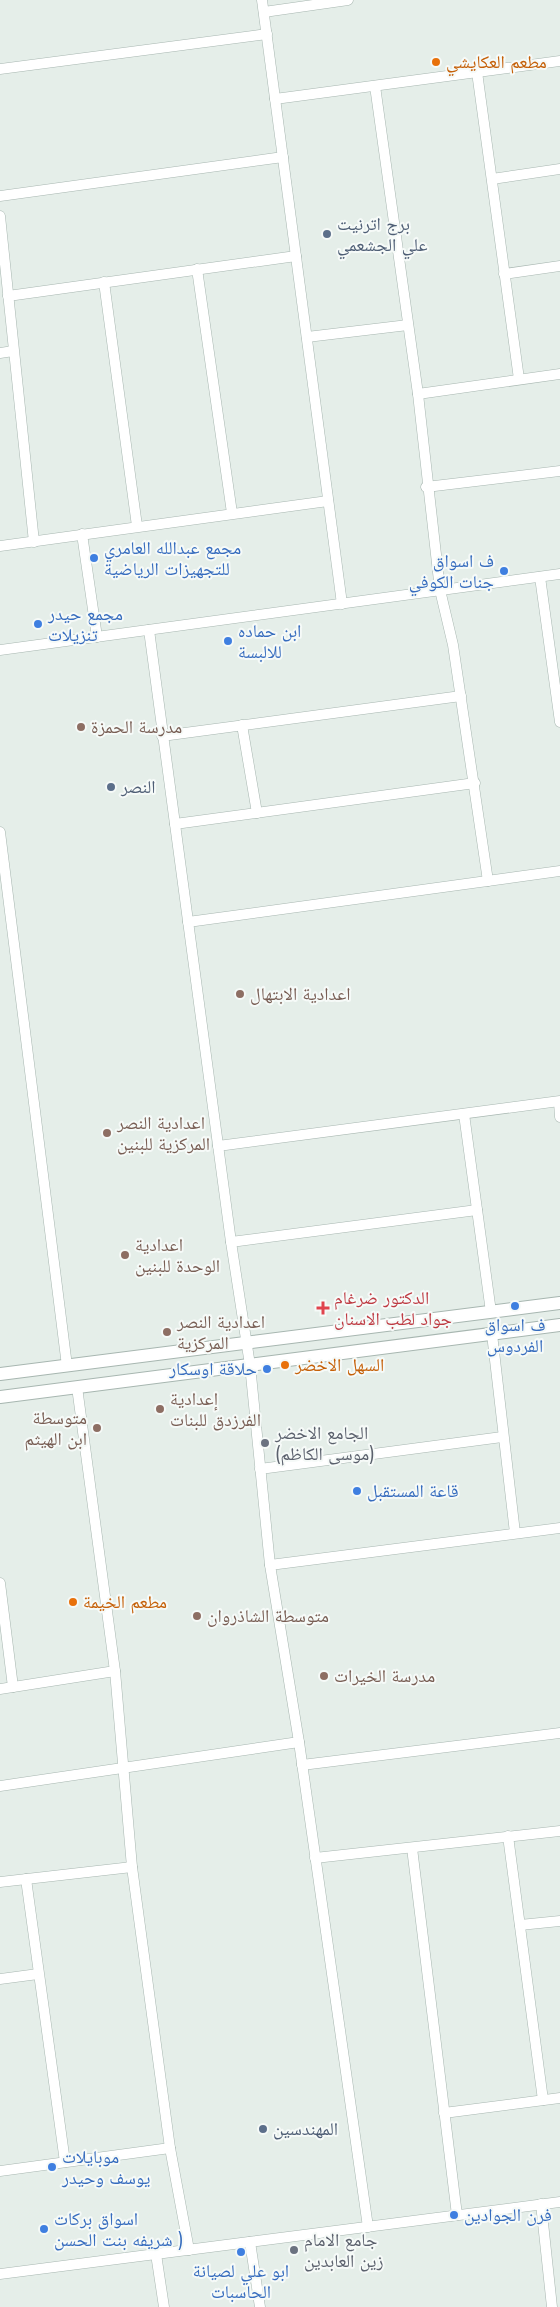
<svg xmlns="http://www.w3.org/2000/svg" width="560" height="2307" viewBox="0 0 560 2307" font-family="Jost,'Noto Naskh Arabic',sans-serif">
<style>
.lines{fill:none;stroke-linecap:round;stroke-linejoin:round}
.minor-casing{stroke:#a7b6b0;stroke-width:11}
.tertiary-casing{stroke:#a7b6b0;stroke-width:14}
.minor{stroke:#fff;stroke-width:10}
.tertiary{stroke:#fff;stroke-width:12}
.food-dot{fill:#e8710a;stroke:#f6faf8;stroke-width:2}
.service-dot{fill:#5c6f8a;stroke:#f6faf8;stroke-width:2}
.shop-dot{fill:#3f7fe0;stroke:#f6faf8;stroke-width:2}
.education-dot{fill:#8d6e63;stroke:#f6faf8;stroke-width:2}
.health-dot{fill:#e0444e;stroke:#f6faf8;stroke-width:2}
.worship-dot{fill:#6b7280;stroke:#f6faf8;stroke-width:2}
.labels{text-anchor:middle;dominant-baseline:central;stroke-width:4;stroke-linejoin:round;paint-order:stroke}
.food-label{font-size:18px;fill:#c56008;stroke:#f6faf8;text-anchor:start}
.service-label{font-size:18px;fill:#4e5e75;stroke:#f6faf8;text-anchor:start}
.shop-label{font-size:18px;fill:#366cbe;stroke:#f6faf8;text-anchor:start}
.education-label{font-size:18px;fill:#785e54;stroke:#f6faf8;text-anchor:start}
.health-label{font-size:18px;fill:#be3a42;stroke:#f6faf8;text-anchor:start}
.worship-label{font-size:18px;fill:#5b616d;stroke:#f6faf8;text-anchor:start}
</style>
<rect width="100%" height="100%" fill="#e5eee9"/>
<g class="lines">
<defs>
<g id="minor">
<path d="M262 0 342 604"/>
<path d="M264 12 348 0"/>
<path d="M0 69 267 34"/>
<path d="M477 72 519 379"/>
<path d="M375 86 418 394 440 590 453 645 488 881"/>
<path d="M275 99 560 61"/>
<path d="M492 179 560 169"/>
<path d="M0 196 283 157"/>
<path d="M0 216 34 542"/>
<path d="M197 269 232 513"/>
<path d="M504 274 560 266"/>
<path d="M104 282 137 526"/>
<path d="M8 296 296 256"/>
<path d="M307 337 408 325"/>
<path d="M0 353 13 351"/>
<path d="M418 394 560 374"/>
<path d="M426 487 560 471"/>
<path d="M82 534 97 637"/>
<path d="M0 546 328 501"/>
<path d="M540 577 560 722"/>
<path d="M149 630 231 1242 250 1365 270 1565 299 1742 368 2227"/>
<path d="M0 650 560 574"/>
<path d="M242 725 257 813"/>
<path d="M162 736 461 696"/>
<path d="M175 824 475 783"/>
<path d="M0 832 67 1366"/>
<path d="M188 922 560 871"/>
<path d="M559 1102 560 1117"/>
<path d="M464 1114 491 1312"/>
<path d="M218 1146 560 1101"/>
<path d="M231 1242 477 1210"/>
<path d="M492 1334 515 1533"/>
<path d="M77 1387 115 1671 132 1867 170 2148 189 2250"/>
<path d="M260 1469 502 1437"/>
<path d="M270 1565 560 1528"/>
<path d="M0 1583 13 1687"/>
<path d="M0 1689 115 1671"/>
<path d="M302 1765 560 1733"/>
<path d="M0 1786 299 1742"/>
<path d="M508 1836 543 2100"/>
<path d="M412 1848 457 2215"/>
<path d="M315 1858 560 1831"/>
<path d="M26 1879 65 2162"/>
<path d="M0 1882 132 1867"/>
<path d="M520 1925 560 1921"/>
<path d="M0 1979 38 1974"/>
<path d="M444 2113 560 2098"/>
<path d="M0 2171 170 2148"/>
<path d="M541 2204 552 2307"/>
<path d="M250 2242 260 2307"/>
<path d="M156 2254 164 2307"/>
<path d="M0 2274 560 2202"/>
</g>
<g id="tertiary">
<path d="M0 1374 560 1303"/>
<path d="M0 1397 560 1325"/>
</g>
</defs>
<use href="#minor" class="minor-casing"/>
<use href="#tertiary" class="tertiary-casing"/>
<use href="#minor" class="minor"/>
<use href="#tertiary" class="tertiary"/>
</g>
<g class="food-dot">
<circle cx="436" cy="62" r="5"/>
<circle cx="285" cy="1365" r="5"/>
<circle cx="73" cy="1602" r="5"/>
</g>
<g class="service-dot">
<circle cx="327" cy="234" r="5"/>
<circle cx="111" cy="787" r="5"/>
<circle cx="263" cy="2129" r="5"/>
</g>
<g class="shop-dot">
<circle cx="94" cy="558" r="5"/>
<circle cx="504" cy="571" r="5"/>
<circle cx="38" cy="624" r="5"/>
<circle cx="228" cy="641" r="5"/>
<circle cx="515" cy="1306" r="5"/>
<circle cx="267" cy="1369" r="5"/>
<circle cx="357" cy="1491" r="5"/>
<circle cx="52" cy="2167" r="5"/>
<circle cx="454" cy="2215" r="5"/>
<circle cx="44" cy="2229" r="5"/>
<circle cx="241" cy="2252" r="5"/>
</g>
<g class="education-dot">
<circle cx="81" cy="727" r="5"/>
<circle cx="240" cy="994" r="5"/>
<circle cx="107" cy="1133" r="5"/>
<circle cx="125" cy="1255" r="5"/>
<circle cx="167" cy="1332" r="5"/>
<circle cx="160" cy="1409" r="5"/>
<circle cx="97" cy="1428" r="5"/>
<circle cx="197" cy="1616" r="5"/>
<circle cx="324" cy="1676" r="5"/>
</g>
<path class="health-dot" d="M320.5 1300.5h5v5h5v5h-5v5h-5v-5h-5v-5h5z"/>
<g class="worship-dot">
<circle cx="265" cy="1443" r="5"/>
<circle cx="294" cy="2250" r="5"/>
</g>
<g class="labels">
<g class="food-label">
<text x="446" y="62">مطعم العكايشي</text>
<text x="295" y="1365">السهل الاخضر</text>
<text x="83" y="1602">مطعم الخيمة</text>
</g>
<g class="service-label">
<text x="337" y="224">برج اترنيت<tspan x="337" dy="21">علي الجشعمي</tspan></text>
<text x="121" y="787">النصر</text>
<text x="273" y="2129">المهندسين</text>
</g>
<g class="shop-label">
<text x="104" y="548">مجمع عبدالله العامري<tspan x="104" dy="21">للتجهيزات الرياضية</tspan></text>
<text x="494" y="561" text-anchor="end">ف اسواق<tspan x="494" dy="21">جنات الكوفي</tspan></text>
<text x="48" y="614">مجمع حيدر<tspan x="48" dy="21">تنزيلات</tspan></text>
<text x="238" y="631">ابن حماده<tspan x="238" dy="21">للالبسة</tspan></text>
<text x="515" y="1325" text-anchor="middle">ف اسواق<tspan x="515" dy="21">الفردوس</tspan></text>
<text x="257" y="1369" text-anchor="end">حلاقة اوسكار</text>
<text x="367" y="1491">قاعة المستقبل</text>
<text x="62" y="2157">موبايلات<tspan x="62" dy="21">يوسف وحيدر</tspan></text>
<text x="464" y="2215">فرن الجوادين</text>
<text x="54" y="2219">اسواق بركات<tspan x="54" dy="21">شريفه بنت الحسن )</tspan></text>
<text x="241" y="2271" text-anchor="middle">ابو علي لصيانة<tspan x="241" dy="21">الحاسبات</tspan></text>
</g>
<g class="education-label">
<text x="91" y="727">مدرسة الحمزة</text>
<text x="250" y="994">اعدادية الابتهال</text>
<text x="117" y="1123">اعدادية النصر<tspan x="117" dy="21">المركزية للبنين</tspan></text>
<text x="135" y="1245">اعدادية<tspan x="135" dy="21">الوحدة للبنين</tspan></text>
<text x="177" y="1322">اعدادية النصر<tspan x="177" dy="21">المركزية</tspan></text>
<text x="170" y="1399">إعدادية<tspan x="170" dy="21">الفرزدق للبنات</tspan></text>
<text x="87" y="1418" text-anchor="end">متوسطة<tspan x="87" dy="21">ابن الهيثم</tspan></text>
<text x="207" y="1616">متوسطة الشاذروان</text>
<text x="334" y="1676">مدرسة الخيرات</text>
</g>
<g class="health-label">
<text x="334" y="1298">الدكتور ضرغام<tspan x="334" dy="21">جواد لطب الاسنان</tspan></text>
</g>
<g class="worship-label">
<text x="275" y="1433">الجامع الاخضر<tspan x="275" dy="21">(موسى الكاظم)</tspan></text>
<text x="304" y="2240">جامع الامام<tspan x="304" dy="21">زين العابدين</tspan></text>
</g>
</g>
</svg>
